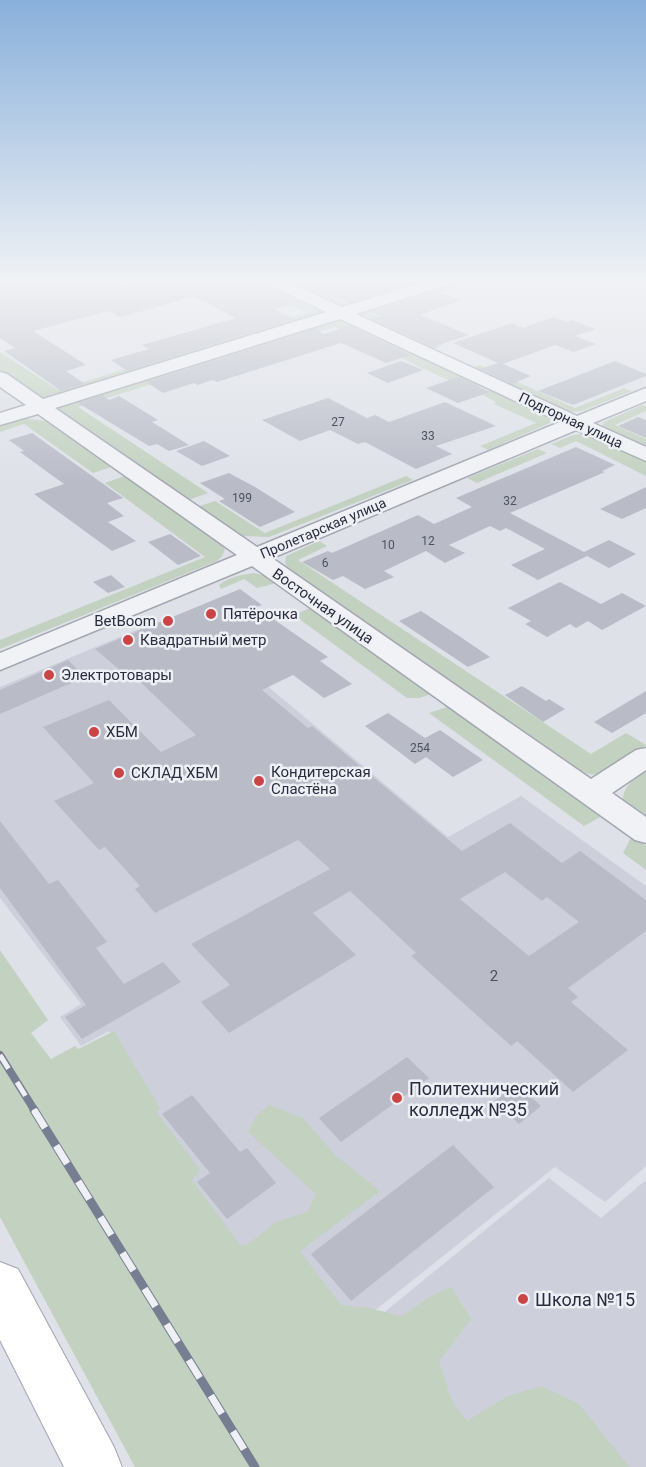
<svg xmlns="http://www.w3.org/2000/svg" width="646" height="1467" viewBox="0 0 646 1467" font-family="Roboto,sans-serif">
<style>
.built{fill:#cdd0da}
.green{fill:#c2d1c0}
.building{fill:#b9bcc7;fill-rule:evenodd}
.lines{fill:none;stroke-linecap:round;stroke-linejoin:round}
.minor-casing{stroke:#a4a7b2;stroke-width:3}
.major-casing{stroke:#9ea4b3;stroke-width:2}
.minor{fill:#f1f2f6;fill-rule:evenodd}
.major{fill:#fff;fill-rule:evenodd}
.rail-far1-casing{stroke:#787e91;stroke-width:8}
.rail-casing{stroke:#787e91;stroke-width:9}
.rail-far1{stroke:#eef0f5;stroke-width:5;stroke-dasharray:16;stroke-linecap:butt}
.rail{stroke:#eef0f5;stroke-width:7;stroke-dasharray:21;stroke-linecap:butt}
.poi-dot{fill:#cb4547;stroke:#eef0f5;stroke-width:2}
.labels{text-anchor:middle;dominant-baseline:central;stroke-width:5;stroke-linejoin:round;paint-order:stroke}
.number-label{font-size:12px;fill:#4c5160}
.far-street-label{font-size:14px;fill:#282d3e;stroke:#eef0f5}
.street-label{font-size:15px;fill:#282d3e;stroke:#eef0f5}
.poi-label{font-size:15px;fill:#282d3e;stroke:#eef0f5;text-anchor:start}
.near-number-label{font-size:15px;fill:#4c5160}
.near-poi-label{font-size:18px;fill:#282d3e;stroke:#eef0f5;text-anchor:start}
</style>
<rect width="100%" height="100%" fill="#dee1e8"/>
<g class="built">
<path d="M158 621 182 641 203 632 448 837 521 796 646 886V1166L605 1202 555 1167 315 1358 186 1178 190 1171 109 1031 81 1046 60 1017 81 1004 0 898V687Z"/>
<path d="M549 1178 601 1218 646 1180V1467H363L301 1380Z"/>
</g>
<g class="green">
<path d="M235 279H262L329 311 48 399 38 397 0 370V352L58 390 306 313Z"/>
<path d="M422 279H444L349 308H338L291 287 303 284 344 303Z"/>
<path d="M458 279H485L372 314 441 347 430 350 356 317V313L369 306Z"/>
<path d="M344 318 486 384 469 390 335 327 78 407 208 493 183 502 59 413 57 406 215 354Z"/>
<path d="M480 365 575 408 624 388 632 391 582 411 565 412 469 369Z"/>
<path d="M496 389 549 415 550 423 488 450 480 446 536 423 494 404 496 402 481 394Z"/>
<path d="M642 405 646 407V411L615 425 646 439V451L602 427 604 422Z"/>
<path d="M23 418 45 421 114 466 93 473 24 424 0 432V423Z"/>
<path d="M582 434 646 460V476L576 441 560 448 551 444 573 435Z"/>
<path d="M538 449 547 453 477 483 467 478Z"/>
<path d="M125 476 222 544 225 549 222 556 217 561 0 649V640L205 557 105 483Z"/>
<path d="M406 476 413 480 269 537 241 536 194 508 215 501 265 533Z"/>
<path d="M319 541 327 546 298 560 591 754 626 733 646 745 602 775 588 774 576 769 288 569 285 563 286 556Z"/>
<path d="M254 573 265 576 277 583 257 588 244 579 221 589 219 585C229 577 241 575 254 573Z"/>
<path d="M312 607 434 693 419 698H407L294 615Z"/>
<path d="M450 706 604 815 584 826 429 713Z"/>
<path d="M646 769V819L623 800C623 785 636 778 646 769Z"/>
<path d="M632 836 646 846V870L623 853Z"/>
<path d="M0 950 48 1020 31 1033 51 1059 75 1046 78 1049 114 1031 160 1108 157 1113 200 1170 192 1180 241 1246 248 1244 278 1221 307 1212 316 1194 248 1132 256 1116 269 1105 303 1118 335 1155 380 1191 300 1251 341 1305 369 1308 401 1316 433 1295 451 1287 471 1319 439 1361 452 1401 467 1421 506 1397 541 1386 579 1404 629 1467H135L0 1217Z"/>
</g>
<g class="building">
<path d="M15 279H117L118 288 151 279H258L266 289 270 288 299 302 274 309 294 319 127 371 111 360 149 349 142 345 236 318 194 296 129 315 119 317 109 311 33 331 86 365 66 371 85 384 61 391 4 351 15 348 0 338V282Z"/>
<path d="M289 279H380L381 284 403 279 414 283 348 303 327 294 322 296Z"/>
<path d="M435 291 460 300 420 315 469 335 433 347 372 319 381 316 371 312Z"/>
<path d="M553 317 566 322 572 320 596 329 575 336 596 344 574 352 555 345 503 364 531 376 512 384 480 369 498 363 453 343 512 323 523 328Z"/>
<path d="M349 326 411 355 386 363 337 341 341 343 217 382 213 380 197 385 194 383 163 393 146 382 314 329 324 334Z"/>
<path d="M401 361 423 370 388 383 367 373Z"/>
<path d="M615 361 646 374V376L573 405 538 391Z"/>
<path d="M458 377 490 392 458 403 426 388Z"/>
<path d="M103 395 109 400 119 396 158 420 152 422 189 445 169 451 157 444 149 446 78 403Z"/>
<path d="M328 398 367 418 375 415 389 422 445 402 496 426 436 446 452 454 416 469 365 442 358 444 330 430 300 441 262 420Z"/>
<path d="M638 417 646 420V438L618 426Z"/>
<path d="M32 433 123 498 107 503 124 516 108 522 136 541 112 551 34 494 64 484 20 452 24 451 9 440Z"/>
<path d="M204 441 230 456 202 466 176 451Z"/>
<path d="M576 447 615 465 602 471 605 472 510 513 584 552 609 540 636 554 609 568 587 556 538 580 511 565 545 549 506 528 500 531 490 526 449 545 465 553 445 563 426 551 384 571 394 577 365 589 343 576 333 580 302 562 328 551 332 553 418 515 434 524 472 507 456 498Z"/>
<path d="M229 473 255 487 295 512 260 527 219 501 225 499 200 483Z"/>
<path d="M646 487V508L622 519 600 509Z"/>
<path d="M170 534 187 546 201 556 178 565 148 542Z"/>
<path d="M111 575 125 587 108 593 93 582Z"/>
<path d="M560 582 601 604 622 593 646 606 602 630 588 621 576 628 570 624 547 637 525 624 531 621 508 608Z"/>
<path d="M240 589 262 605 256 607 328 657 320 661 352 684 324 698 293 675 262 690 308 728 312 726 462 851 510 823 562 863 580 851 646 900V931L568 988 578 997 571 1002 628 1050 573 1092 517 1041 511 1046 411 956 416 953 350 891 313 913 356 955 229 1033 201 1002 230 985 191 944 330 869 298 840 155 913 135 889 140 886 105 847 99 850 54 801 94 783 43 727 109 700 161 752 196 735 133 675 128 677 95 649ZM505 872 542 901 547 897 579 922 529 956 460 899Z"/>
<path d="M421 611 459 636 490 657 468 667 399 621Z"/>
<path d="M68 660 85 677 0 714V690Z"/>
<path d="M522 686 546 701 549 699 565 709 543 722 505 695Z"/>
<path d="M646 691V713L612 733 594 722Z"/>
<path d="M388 713 425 738 440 730 483 760 453 777 426 757 415 764 365 726Z"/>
<path d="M0 821 49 884 58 880 107 942 96 948 124 984 163 962 181 982 82 1039 65 1017 86 1005 0 888Z"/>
<path d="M407 1057 429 1078 341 1142 319 1118Z"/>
<path d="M517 1084 541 1106 519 1124 494 1101Z"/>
<path d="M192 1095 240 1152 247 1148 276 1183 227 1219 197 1182 210 1173 162 1114Z"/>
<path d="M453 1145 494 1187 351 1301 311 1254Z"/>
</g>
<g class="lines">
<defs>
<g id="minor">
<path d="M260 279H280L342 307 436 279H459L457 282 356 314 577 416 646 388V401L593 423 646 447V461L576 430 272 558 591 779 636 750 646 748V770L612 793 646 817V843L635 840 252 566 0 670V653L237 555 38 414 0 425V413L26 405 0 387V372L7 374 43 399 326 312 262 282ZM340 319 560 422 257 547 55 408Z"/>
<path d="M637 279H646V284L639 282Z"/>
</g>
<path id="major" d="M0 1262 18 1269 114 1447 122 1467H64L0 1340Z"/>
</defs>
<use href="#minor" class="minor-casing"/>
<use href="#major" class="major-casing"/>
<use href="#minor" class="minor"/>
<use href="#major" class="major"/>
<defs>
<path id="rail-far1" d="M0 1055 35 1111"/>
<path id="rail" d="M34 1110 255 1467"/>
</defs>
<use href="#rail-far1" class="rail-far1-casing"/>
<use href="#rail" class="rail-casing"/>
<use href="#rail-far1" class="rail-far1"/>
<use href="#rail" class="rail"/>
</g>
<linearGradient id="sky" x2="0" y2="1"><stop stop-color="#89b0db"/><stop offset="0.58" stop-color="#f0f2f5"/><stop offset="1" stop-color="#f0f2f5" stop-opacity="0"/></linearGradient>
<rect width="646" height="484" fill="url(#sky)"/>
<g class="poi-dot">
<circle cx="211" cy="614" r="6"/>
<circle cx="168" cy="621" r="6"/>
<circle cx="128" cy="640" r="6"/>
<circle cx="49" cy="675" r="6"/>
<circle cx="94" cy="732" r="6"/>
<circle cx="119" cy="773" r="6"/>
<circle cx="259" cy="781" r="6"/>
<circle cx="397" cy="1098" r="6"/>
<circle cx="523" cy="1299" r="6"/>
</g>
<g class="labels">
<g class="number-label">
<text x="338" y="422">27</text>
<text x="428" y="436">33</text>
<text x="242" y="498">199</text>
<text x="510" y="501">32</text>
<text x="428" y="541">12</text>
<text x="388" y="545">10</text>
<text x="325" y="563">6</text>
<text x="420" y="748">254</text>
</g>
<g class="far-street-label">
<text transform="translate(571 420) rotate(25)">Подгорная улица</text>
<text transform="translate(323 528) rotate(-23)">Пролетарская улица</text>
</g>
<g class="street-label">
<text transform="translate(323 606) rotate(35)">Восточная улица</text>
</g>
<g class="poi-label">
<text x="223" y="614">Пятёрочка</text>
<text x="156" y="621" text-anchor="end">BetBoom</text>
<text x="140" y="640">Квадратный метр</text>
<text x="61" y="675">Электротовары</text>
<text x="106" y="732">ХБМ</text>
<text x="271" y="772">Кондитерская<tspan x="271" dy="17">Сластёна</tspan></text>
<text x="131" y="773">СКЛАД ХБМ</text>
</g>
<g class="near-number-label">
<text x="494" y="976">2</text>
</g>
<g class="near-poi-label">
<text x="409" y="1088">Политехнический<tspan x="409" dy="21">колледж №35</tspan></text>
<text x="535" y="1299">Школа №15</text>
</g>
</g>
</svg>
